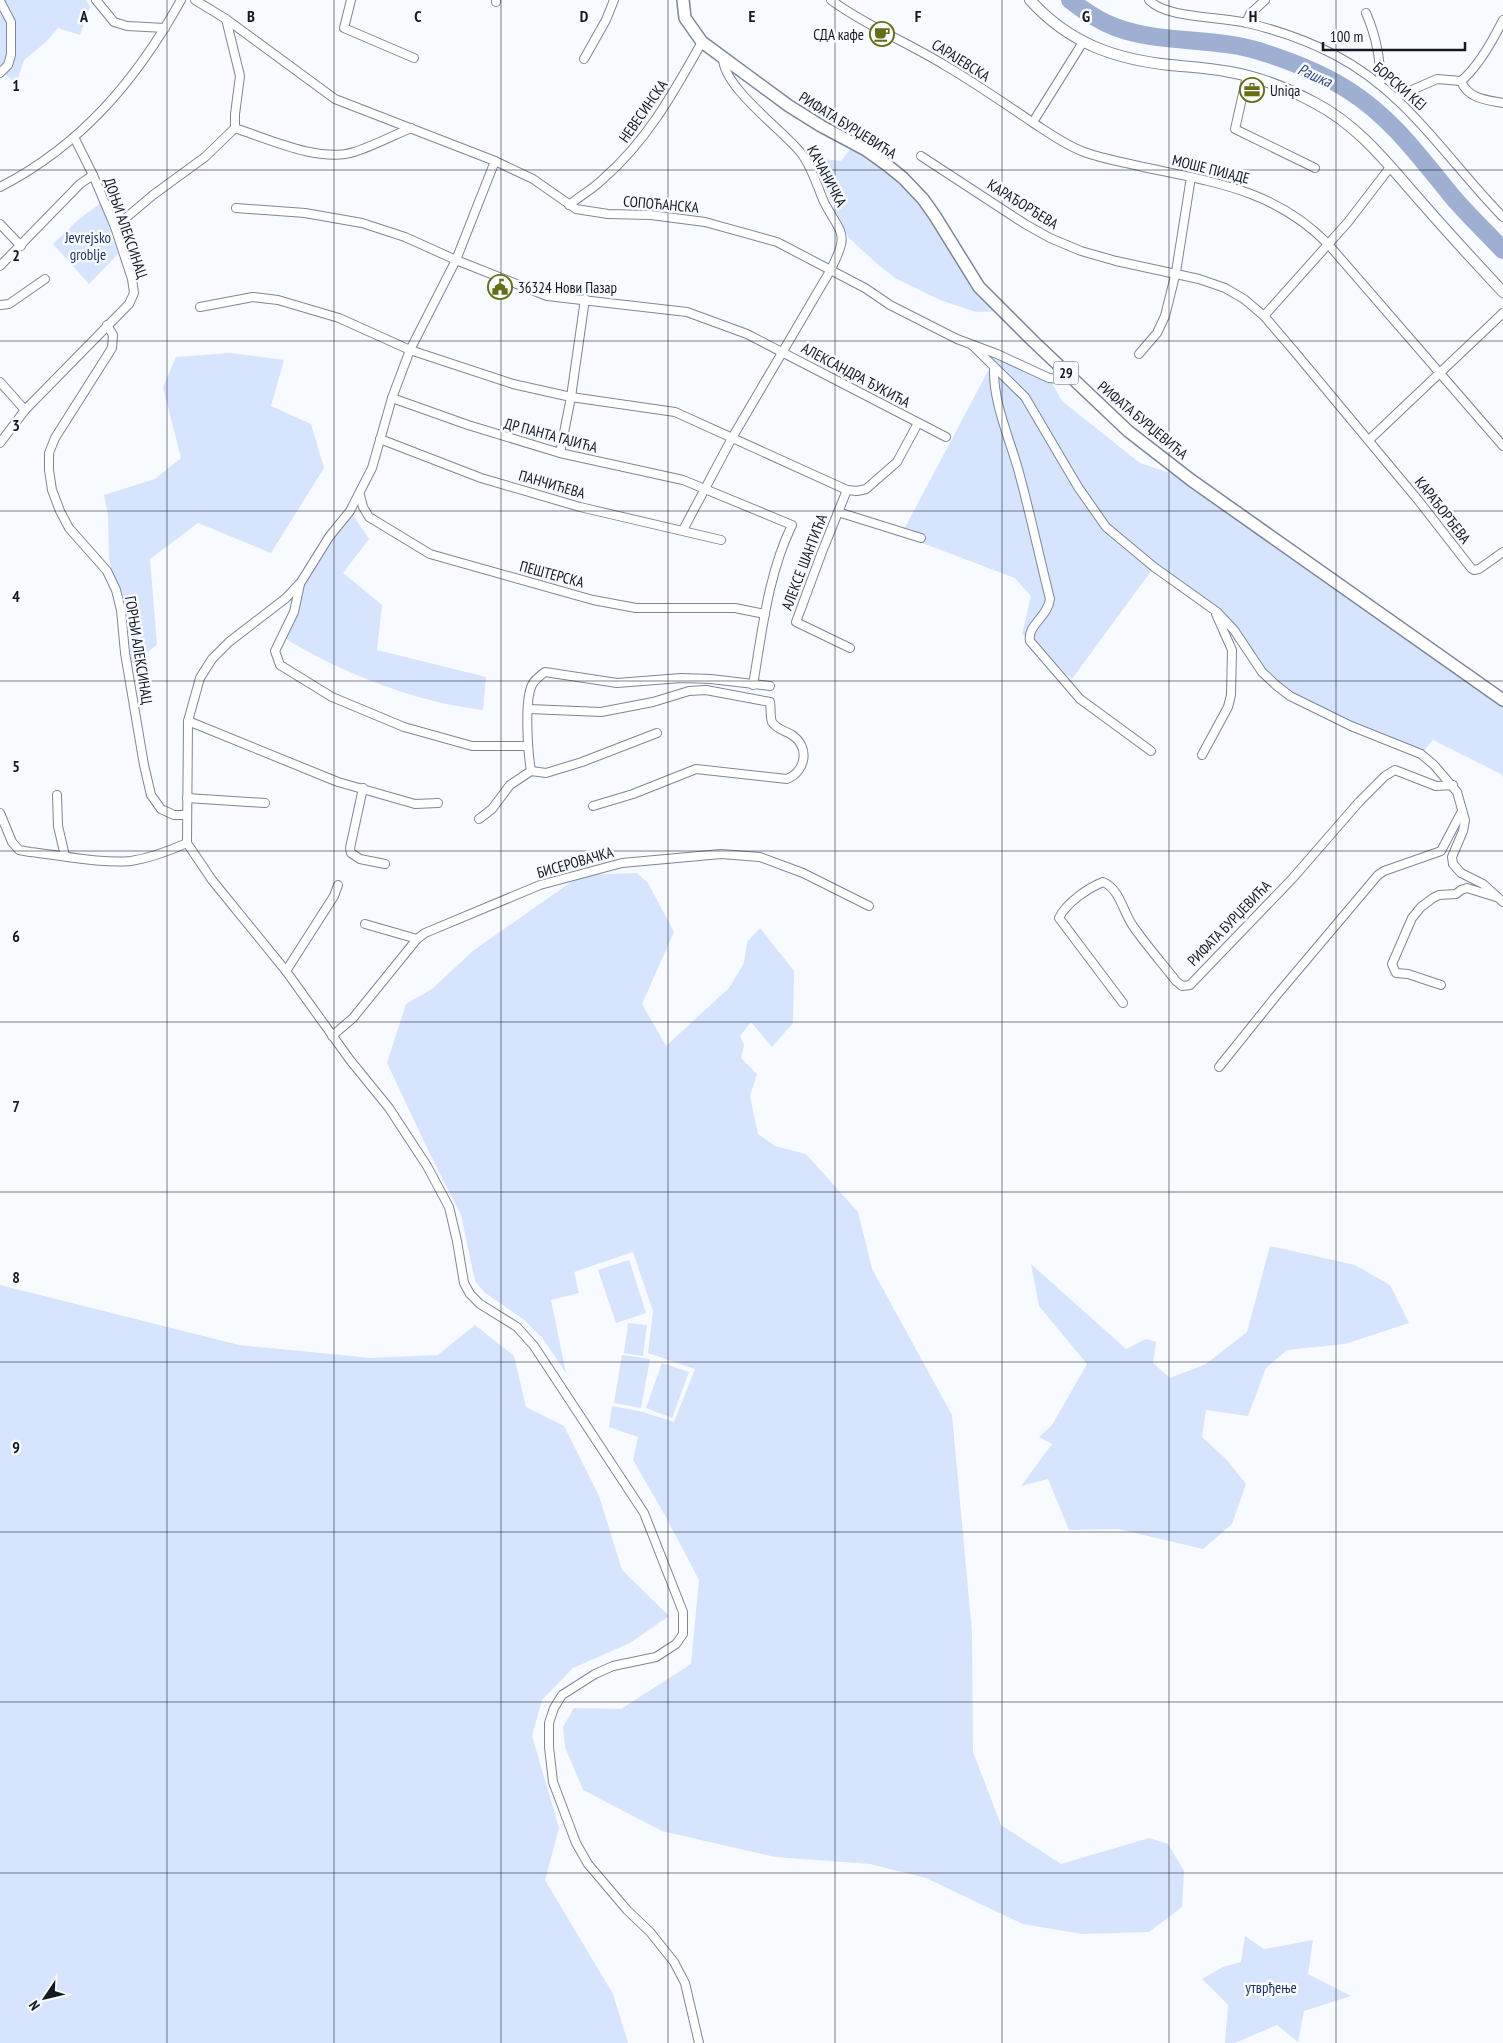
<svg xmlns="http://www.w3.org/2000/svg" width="1503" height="2043" viewBox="0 0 1503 2043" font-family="'PT Sans Narrow',sans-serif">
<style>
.green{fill:#d7e4fe}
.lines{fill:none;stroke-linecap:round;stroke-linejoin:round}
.river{stroke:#9eafd2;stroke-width:18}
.street-casing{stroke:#7c869b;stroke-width:10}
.secondary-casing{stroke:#7c869b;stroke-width:12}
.primary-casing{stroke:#7c869b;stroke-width:14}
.street{stroke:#fff;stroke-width:8}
.secondary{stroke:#fff;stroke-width:10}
.primary{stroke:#fff;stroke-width:11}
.grid{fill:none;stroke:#141820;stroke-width:1;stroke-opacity:0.55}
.labels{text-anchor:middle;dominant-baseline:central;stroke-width:5;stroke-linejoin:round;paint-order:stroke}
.shield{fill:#f7faff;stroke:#585c63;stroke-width:1}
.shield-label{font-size:14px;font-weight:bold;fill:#141820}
.poi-label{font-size:15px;fill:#141820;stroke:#f7faff;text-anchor:start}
.street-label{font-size:15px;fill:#141820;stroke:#f7faff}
.park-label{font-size:15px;fill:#1d305d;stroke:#f7faff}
.water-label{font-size:16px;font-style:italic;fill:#364b7c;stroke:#f7faff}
.grid-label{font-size:16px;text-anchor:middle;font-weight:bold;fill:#141820;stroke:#f7faff;stroke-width:5;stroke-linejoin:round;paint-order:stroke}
</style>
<rect width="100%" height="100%" fill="#f7faff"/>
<g class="green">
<path d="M0 0H86L90 7 80 35 58 28 46 42 24 60 16 84 4 73 0 66Z"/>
<path d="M854 144 903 178 1002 311 976 312 940 300 895 278 875 262 848 237 818 173 821 159 841 161Z"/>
<path d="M101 203 118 254 89 284 53 244 78 220Z"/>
<path d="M230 353 284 360 271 406 311 424 324 468 271 553 198 523 150 559 157 645 131 664 127 602 112 572 109 558 108 515 104 495 155 479 181 458 163 387 176 357Z"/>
<path d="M997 354 1049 378 1062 401 1140 463 1191 480 1503 700V777L1501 774 1433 740 1421 754 1381 739 1277 686 1234 630 1154 567 1072 679 1022 634 1031 596 1015 578 901 535Z"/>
<path d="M350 511 369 539 343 573 382 605 377 650 486 677 483 710C415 702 341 673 283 637L301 582Z"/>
<path d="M637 873 648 883 674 932 642 1004 666 1046 729 988 744 963 747 942 760 928 794 971 793 1023 772 1047 751 1022 740 1036 744 1045 741 1058 757 1074 750 1096 758 1134 775 1146 806 1154 858 1212 872 1269 952 1415 972 1632 973 1752 1001 1825 1061 1864 1149 1838 1168 1844 1184 1871 1182 1907 1149 1932 1082 1934 1023 1924 926 1878 870 1864 775 1857 662 1831 583 1790 565 1747 563 1727 574 1708 621 1709 691 1664 699 1580 667 1519 633 1460 638 1437 609 1427 612 1406 643 1412 674 1422 695 1369 648 1353 653 1311 633 1252 574 1272 579 1293 551 1300 566 1373 543 1339 523 1319 485 1293 475 1281 461 1215 429 1152 387 1063 406 1004 432 989 474 950 581 875Z"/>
<path d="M1270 1246 1355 1265 1390 1285 1409 1323 1345 1344 1287 1350 1266 1368 1248 1416 1206 1410 1202 1437 1227 1460 1246 1484 1232 1524 1203 1549 1118 1529 1069 1530 1048 1479 1021 1486 1052 1444 1039 1437 1052 1425 1087 1364 1039 1306 1031 1264 1126 1349 1146 1339 1156 1342 1153 1363 1170 1378 1206 1364 1247 1332Z"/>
<path d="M629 1260 646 1313 616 1323 598 1270Z"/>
<path d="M0 1285 239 1345 371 1358 438 1355 475 1325 514 1356 526 1407 564 1426 599 1496 622 1570 669 1616 630 1643 573 1668 542 1700 532 1736 559 1828 545 1880 613 1994 628 2043H0Z"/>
<path d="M628 1323 647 1325 643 1356 624 1353Z"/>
<path d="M622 1355 650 1359 641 1408 614 1403Z"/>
<path d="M662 1363 689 1372 672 1418 646 1408Z"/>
<path d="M1245 1936 1264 1949 1313 1940 1308 1974 1351 1996 1304 2011 1298 2042 1277 2025 1235 2043H1225L1228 2005 1202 1979 1223 1967 1241 1962Z"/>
</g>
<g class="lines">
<path class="river" d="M1070 0C1084 11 1099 21 1115 27 1163 45 1216 36 1265 53 1293 62 1323 74 1348 90 1391 117 1419 156 1451 195 1467 214 1486 232 1503 250"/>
<defs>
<g id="street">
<path d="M96 0 114 22 127 26 165 28"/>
<path d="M195 0 226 19 335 99 495 161 533 179 576 209 608 214 651 215 705 222 777 242 865 288 890 305 957 339 997 354 1049 378 1073 380"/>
<path d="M351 0 344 28 414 58"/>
<path d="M831 0C866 26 909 43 946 66 975 83 1004 103 1032 122 1049 133 1065 145 1084 152 1103 159 1123 162 1143 167 1214 182 1275 190 1328 244L1503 446"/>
<path d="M1149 0C1167 19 1220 16 1247 23 1277 30 1308 41 1335 55 1408 93 1447 160 1503 217"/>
<path d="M0 1 11 22V55L8 65 0 73"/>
<path d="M496 2V0"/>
<path d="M1366 13C1376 36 1381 58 1380 84"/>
<path d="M1246 23 1250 14 1265 0"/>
<path d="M584 59 606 20 614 0"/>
<path d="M1247 76 1235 129 1315 168"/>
<path d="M1461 81C1468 99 1487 100 1503 103"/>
<path d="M1396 97 1437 79 1461 81C1477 68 1494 38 1503 20"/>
<path d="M1033 122 1083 42"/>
<path d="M235 128C268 139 320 163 354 152 373 146 392 136 411 128"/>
<path d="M921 156 1025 224 1050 238 1081 251 1116 261 1199 279 1225 288 1244 299 1264 316 1294 351 1418 500 1471 568 1474 570 1479 569 1503 552"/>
<path d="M495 161 456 260 410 350 392 398 372 468 350 511 329 537 301 582 286 598 229 642 212 659 200 678 188 721 187 843 212 880 286 971 350 1060 389 1108 427 1166 449 1207 457 1241 464 1283 470 1294 480 1304 517 1327 534 1346 644 1513 683 1612V1634L676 1644 656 1657 613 1666 595 1674 562 1695 554 1708 549 1723V1747L553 1782 576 1843 588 1864 627 1910 650 1932 674 1962 685 1983 699 2043"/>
<path d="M0 187C82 145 137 79 181 0"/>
<path d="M569 205C580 196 593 189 603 179 647 141 674 92 702 42"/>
<path d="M236 208 305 213 362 223 405 237 456 260 547 296 687 312 747 334 946 437"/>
<path d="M0 224 21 246"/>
<path d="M115 227 153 195 205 157 235 128V114L240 76 226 19"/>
<path d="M0 266 80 184 93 175"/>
<path d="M0 305 9 304 45 279"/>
<path d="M200 307 253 297 278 300 339 318 410 350 513 384 571 397 675 412 847 490 857 491 866 489 897 462 918 423"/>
<path d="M1264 316 1348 222 1391 166"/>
<path d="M107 325 113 335 112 348 55 438 49 453V470L52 490 60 511 69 528 107 571 116 590 121 610 125 653 144 765 151 795 161 809 174 815H186"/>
<path d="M972 345 1025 397 1078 487 1106 527 1154 567 1217 612 1234 630 1262 672 1277 686 1290 696 1351 726 1421 754 1434 765 1457 792 1465 820 1463 831 1452 857 1453 864 1461 873 1483 884 1503 902"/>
<path d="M1139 354 1157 333 1165 316 1176 272 1191 177"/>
<path d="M994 369C993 402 1009 437 1018 469 1030 512 1039 556 1050 599 1048 617 1027 625 1030 641L1080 699 1151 751"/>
<path d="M0 382 25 410"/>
<path d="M392 398 468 425 560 453 683 480 792 525C768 574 762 632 753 685"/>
<path d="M380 439 481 478 580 507 721 540"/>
<path d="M1369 440 1503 313"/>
<path d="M0 443 25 410 129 304 134 293 132 279 115 227 93 175 74 137"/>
<path d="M560 453 571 397 585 299"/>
<path d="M847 490 822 552 796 622 850 648"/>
<path d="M360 495 363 507 369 517 430 554 593 600 636 608H735L765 614"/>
<path d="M838 512 921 538"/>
<path d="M683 530 732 438 830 271C850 232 842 236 824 202 817 186 812 167 801 153 783 130 722 87 723 57"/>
<path d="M300 584 294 612 275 651 280 665 332 697 404 727 472 746H527"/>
<path d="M529 709 601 712 653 702 689 691 706 690 770 702C771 708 770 717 772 722 776 729 786 731 792 735 810 747 806 771 787 779L696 769 633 794 593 806"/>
<path d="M188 721 338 782 415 804 438 803"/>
<path d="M1202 755 1228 707 1231 695 1232 650 1216 614"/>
<path d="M531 771C528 753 524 701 532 685 535 679 540 676 545 672L617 683 681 678 711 679 770 686"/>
<path d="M363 788 350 848 351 853 360 859 385 864"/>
<path d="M57 795 58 826 65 856"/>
<path d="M187 798 265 803"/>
<path d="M0 813 12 842 19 850 30 852C60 855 101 864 131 861 150 858 169 851 187 843"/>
<path d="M479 819 492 809 510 785 531 771 546 773 582 762 657 733"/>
<path d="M365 924 417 939"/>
<path d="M286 971 334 896 338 885"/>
<path d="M1441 985 1408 974 1396 973 1392 964 1412 918 1421 907 1433 898 1439 895 1456 894 1461 890 1467 888 1496 897"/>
<path d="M1123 1003 1059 918C1066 903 1088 888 1103 882 1120 889 1123 912 1133 926 1146 945 1162 963 1176 981L1182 986 1190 985 1292 879 1359 802 1385 776 1395 770 1436 786 1453 785"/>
<path d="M332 1036 353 1018 417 939 425 933 540 885 622 863 721 854 760 857 803 873 869 906"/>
<path d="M1219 1067 1276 996 1378 875 1384 871 1441 851 1462 811"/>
</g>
<path id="secondary" d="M1030 0C1069 43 1114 59 1170 65 1190 67 1210 68 1230 72 1259 77 1289 89 1315 103 1361 127 1390 167 1424 205 1450 235 1476 263 1503 292"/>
<path id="primary" d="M683 0 685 18 702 42 789 106 821 126 866 150 887 165 903 178 923 199 935 216 979 287 1033 341 1128 431 1191 480 1503 700"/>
</defs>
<use href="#street" class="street-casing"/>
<use href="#secondary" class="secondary-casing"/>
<use href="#primary" class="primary-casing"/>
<use href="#street" class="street"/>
<use href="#secondary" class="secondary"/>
<use href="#primary" class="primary"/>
</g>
<path class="grid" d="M167 0V2043M334 0V2043M501 0V2043M668 0V2043M835 0V2043M1002 0V2043M1169 0V2043M1336 0V2043M0 170H1503M0 341H1503M0 511H1503M0 681H1503M0 851H1503M0 1022H1503M0 1192H1503M0 1362H1503M0 1532H1503M0 1702H1503M0 1873H1503"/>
<defs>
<symbol id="cafe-ring" viewBox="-11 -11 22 22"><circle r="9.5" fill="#f7faff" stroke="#656e15" stroke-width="1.5"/><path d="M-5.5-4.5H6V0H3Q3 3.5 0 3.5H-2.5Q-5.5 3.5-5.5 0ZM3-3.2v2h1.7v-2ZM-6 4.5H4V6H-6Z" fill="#656e15"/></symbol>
<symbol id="office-ring" viewBox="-11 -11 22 22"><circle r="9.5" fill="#f7faff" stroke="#656e15" stroke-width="1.5"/><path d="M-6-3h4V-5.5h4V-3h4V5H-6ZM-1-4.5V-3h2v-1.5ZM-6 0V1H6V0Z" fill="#656e15"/></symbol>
<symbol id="civic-ring" viewBox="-11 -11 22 22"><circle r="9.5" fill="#f7faff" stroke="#656e15" stroke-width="1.5"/><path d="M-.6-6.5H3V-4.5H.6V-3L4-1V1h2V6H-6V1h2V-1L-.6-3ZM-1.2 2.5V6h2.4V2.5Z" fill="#656e15"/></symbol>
</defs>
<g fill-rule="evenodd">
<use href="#cafe-ring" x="868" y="20" width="28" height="28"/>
<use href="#office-ring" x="1238" y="76" width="28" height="28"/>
<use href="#civic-ring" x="486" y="273" width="28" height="28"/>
</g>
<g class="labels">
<rect class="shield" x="1053.5" y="361.5" width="25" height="23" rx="4"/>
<g class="shield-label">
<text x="1066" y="373">29</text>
</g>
<g class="poi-label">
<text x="864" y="34" text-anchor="end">СДА кафе</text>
<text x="1270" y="90">Uniqa</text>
<text x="518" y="287">36324 Нови Пазар</text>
</g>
<g class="street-label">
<text transform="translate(961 60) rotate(32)">САРАЈЕВСКА</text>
<text transform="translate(1400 86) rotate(41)">БОРСКИ КЕЈ</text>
<text transform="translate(643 111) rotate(-55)">НЕВЕСИНСКА</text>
<text transform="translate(848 125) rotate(32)">РИФАТА БУРЏЕВИЋА</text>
<text transform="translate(1211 169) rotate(14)">МОШЕ ПИЈАДЕ</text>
<text transform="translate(827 176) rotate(62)">КАЧАНИЧКА</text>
<text transform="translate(661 204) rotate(5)">СОПОЋАНСКА</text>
<text transform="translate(1023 204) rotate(32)">КАРАЂОРЂЕВА</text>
<text transform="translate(126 228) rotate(71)">ДОЊИ АЛЕКСИНАЦ</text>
<text transform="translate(856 375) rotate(28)">АЛЕКСАНДРА ЂУКИЋА</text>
<text transform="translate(1143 420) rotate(40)">РИФАТА БУРЏЕВИЋА</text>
<text transform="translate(551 435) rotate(15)">ДР ПАНТА ГАЈИЋА</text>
<text transform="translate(552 484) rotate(16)">ПАНЧИЋЕВА</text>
<text transform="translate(1443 510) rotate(52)">КАРАЂОРЂЕВА</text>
<text transform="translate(804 562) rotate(-69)">АЛЕКСЕ ШАНТИЋА</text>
<text transform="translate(552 574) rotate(15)">ПЕШТЕРСКА</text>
<text transform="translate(139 650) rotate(81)">ГОРЊИ АЛЕКСИНАЦ</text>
<text transform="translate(575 862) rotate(-16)">БИСЕРОВАЧКА</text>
<text transform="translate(1229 923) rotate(-46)">РИФАТА БУРЏЕВИЋА</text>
</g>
<g class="park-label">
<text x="88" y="237">Jevrejsko<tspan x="88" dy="17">groblje</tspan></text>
<text x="1271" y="1987">утврђење</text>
</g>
<g class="water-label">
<text transform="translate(1315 75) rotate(24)">Рашка</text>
</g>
</g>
<g class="grid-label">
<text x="84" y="22">A</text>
<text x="251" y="22">B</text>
<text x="418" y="22">C</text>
<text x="584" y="22">D</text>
<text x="752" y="22">E</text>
<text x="918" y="22">F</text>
<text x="1086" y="22">G</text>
<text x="1253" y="22">H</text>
<text x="16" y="91">1</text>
<text x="16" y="261">2</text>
<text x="16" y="431">3</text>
<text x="16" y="602">4</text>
<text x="16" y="772">5</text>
<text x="16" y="942">6</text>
<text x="16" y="1112">7</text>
<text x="16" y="1283">8</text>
<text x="16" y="1453">9</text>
</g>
<g transform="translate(45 1998) rotate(235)" stroke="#f7faff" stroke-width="4" paint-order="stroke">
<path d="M0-4L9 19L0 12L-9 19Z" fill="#141820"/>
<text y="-8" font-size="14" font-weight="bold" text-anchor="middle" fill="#141820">N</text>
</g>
<path d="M1323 42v8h142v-8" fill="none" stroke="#141820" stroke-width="2.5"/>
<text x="1330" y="42" font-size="15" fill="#141820" stroke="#f7faff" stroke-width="4" paint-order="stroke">100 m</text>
</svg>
